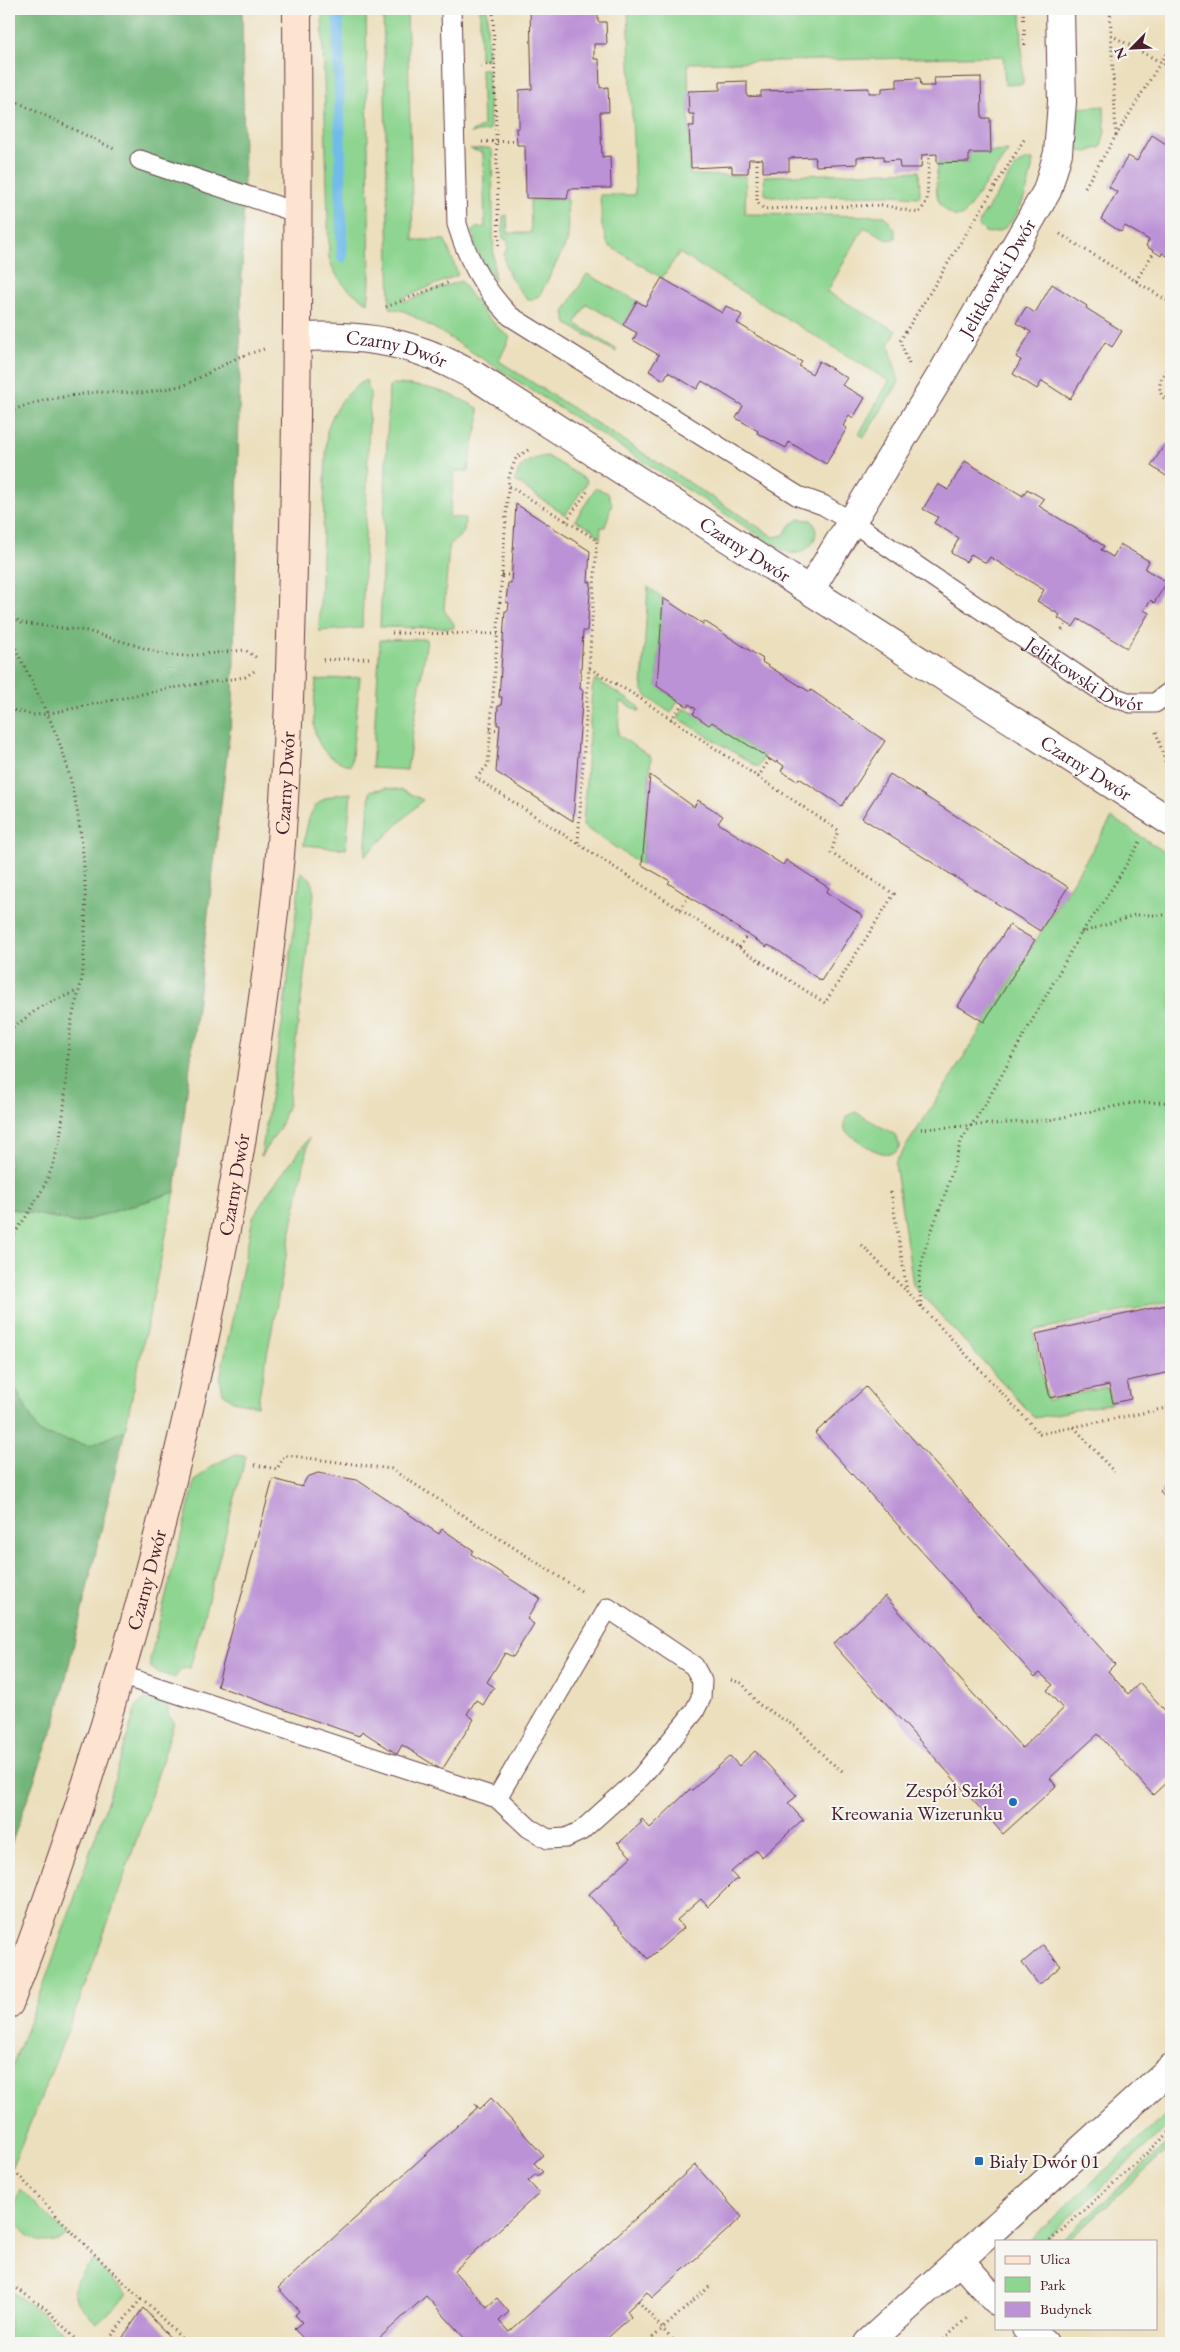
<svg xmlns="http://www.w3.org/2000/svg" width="1180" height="2352" viewBox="0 0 1180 2352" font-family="'EB Garamond',serif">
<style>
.green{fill:#8dd590;stroke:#6c7a5e}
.forest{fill:#72b67a;stroke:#5e6a52}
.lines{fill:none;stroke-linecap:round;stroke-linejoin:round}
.stream{stroke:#71bbea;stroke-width:11}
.building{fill:#bb92d5}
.service-casing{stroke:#623c41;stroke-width:21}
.minor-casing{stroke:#623c41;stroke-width:30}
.tertiary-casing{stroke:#623c41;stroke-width:30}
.secondary-casing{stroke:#623c41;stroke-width:30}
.path{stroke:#623c41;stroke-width:3;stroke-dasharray:1 4;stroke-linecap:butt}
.service{stroke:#fff;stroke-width:19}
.minor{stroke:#fff;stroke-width:28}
.tertiary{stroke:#fff;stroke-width:28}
.secondary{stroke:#fde4d1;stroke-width:28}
.poi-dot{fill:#1f6fb2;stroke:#f6f6f2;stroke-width:2}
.labels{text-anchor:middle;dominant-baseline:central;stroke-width:4;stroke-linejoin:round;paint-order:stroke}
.street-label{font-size:20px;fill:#4a1f2b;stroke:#f6f6f2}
.poi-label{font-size:20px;fill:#4a1f2b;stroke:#f6f6f2;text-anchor:end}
</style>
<rect width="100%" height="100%" fill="#f6f6f2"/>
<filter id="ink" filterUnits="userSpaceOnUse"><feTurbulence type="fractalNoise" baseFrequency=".02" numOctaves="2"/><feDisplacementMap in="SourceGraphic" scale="10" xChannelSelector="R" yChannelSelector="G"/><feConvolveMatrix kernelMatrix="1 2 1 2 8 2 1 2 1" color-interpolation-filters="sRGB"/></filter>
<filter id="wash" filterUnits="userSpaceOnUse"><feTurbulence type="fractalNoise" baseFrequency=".0096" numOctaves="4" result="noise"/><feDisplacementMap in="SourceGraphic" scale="20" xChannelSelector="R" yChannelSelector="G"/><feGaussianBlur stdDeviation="1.12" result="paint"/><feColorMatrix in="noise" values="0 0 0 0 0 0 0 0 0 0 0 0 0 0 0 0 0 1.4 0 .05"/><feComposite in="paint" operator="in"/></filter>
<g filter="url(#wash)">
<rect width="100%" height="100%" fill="#ecdfbd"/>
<g class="green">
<path d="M322 9H366L370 283 368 303C348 291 336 280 329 258Z"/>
<path d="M383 9H407L413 240H445L458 275 403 298 405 302 430 291 461 281C475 302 489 322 510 337L499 361 774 537 784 535 789 526 799 519 811 520C822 532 813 550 797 553 788 555 778 547 771 543L439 331 404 311 390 308Z"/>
<path d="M480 9H487L488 59H480Z"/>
<path d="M628 9H1021L1023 84 1005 85 1003 56 688 63 690 175 746 176 745 214 885 216 895 230V238L889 240 864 227 827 292 896 331 889 345 899 382 864 437 859 434 889 381 679 253 662 278 608 245 602 226 600 195H635Z"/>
<path d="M481 69H488L490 129 488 131 470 133 483 126Z"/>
<path d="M1104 106 1105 131 1101 147 1087 152 1075 150 1078 108Z"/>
<path d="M489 148 492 150 494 280 476 249 472 231 476 228 485 227 483 153 470 149Z"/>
<path d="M1008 151 964 215 956 217C931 204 937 189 937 164L969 162V153Z"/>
<path d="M1027 160H1033C1031 183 1016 240 985 232L979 226 980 220 1013 170 1018 164Z"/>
<path d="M919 171 920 196 918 197 889 195 771 197 765 194 764 176Z"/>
<path d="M567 199 568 240 540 295 533 299H527C514 284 505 273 504 253L508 249V241L503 238V216L507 215 508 233H531L530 200Z"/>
<path d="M587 274 637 301 623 325 587 304 575 323 617 350 616 352 567 324 564 312Z"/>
<path d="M366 380 370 392 362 628 319 631 327 431C334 408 345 393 366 380Z"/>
<path d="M393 384C427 385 449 392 478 408L479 420 471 452 468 471H455L449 517 465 518 464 532 449 546 444 610 454 624V628L380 627 389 387Z"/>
<path d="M547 456 587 480 586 484 565 515 515 481C518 464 531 458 547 456Z"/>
<path d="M596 488 608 493 612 504 605 527H601L600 539 593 530 575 520Z"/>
<path d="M648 587 663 598 657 686 678 701 671 713 647 697 642 688Z"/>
<path d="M427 639 407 770 372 768 380 640Z"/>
<path d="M360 677 351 766C305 752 313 719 316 680Z"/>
<path d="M595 679 637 705 640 712 620 701 618 735 651 757 642 865 583 826 592 689Z"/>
<path d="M684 708 712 722 765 756 758 767 678 718Z"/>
<path d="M386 788 402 790 423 800 365 856 370 791Z"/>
<path d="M351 793 346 849 304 845C308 811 314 795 351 793Z"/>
<path d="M1112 818 1171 856V1301L1033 1331 1048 1400 1108 1387 1112 1403 1035 1418 913 1285 895 1163 943 1090Z"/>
<path d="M301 872 311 879 314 894 288 1104 279 1129 261 1156 282 1025Z"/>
<path d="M855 1112 894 1134 900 1145 896 1152C879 1159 860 1141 846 1132 842 1121 845 1117 855 1112Z"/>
<path d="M309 1138 257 1406 233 1401 223 1393 220 1379 253 1217 270 1190Z"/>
<path d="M175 1192 125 1430 90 1446 39 1433 9 1376V1208L78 1223Z"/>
<path d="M234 1455 246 1456 190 1668 181 1669 175 1678 157 1672 150 1667V1659L195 1481 210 1467Z"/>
<path d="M145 1699 168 1705V1714L174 1722C127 1876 73 2026 9 2173V2074L40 1995 76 1894 116 1775 136 1707Z"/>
<path d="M1171 2110V2124L1043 2241H1028Z"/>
<path d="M1171 2140V2146L1068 2241H1061Z"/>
<path d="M21 2189 68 2236C39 2250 24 2238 11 2213Z"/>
<path d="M93 2260 127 2295 97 2324C71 2296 64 2290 93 2260Z"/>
<path d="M9 2290 44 2314 73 2343H9Z"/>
</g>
<g class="forest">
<path d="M9 9H242L244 171 233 703 175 1192 78 1223 9 1208Z"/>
<path d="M9 1376 39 1433 90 1446 125 1430 55 1723 9 1850Z"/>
</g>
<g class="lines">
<path class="stream" d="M338 9 342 257"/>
</g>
<g id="blocks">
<g class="building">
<path d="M530 9H598V22H606L607 44H594V59H599L600 88 608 87 609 112H600L602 157 610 156 611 188 569 189 567 199 526 198 525 145H517L516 128H519V90L532 89Z"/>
<path d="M981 77 982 118H990L991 153H969V162L937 163V154L922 155 921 168H900L899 160 884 161V156L857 157V164L816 166 815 157 789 158V171L763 172V159H749L748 173H732V166L691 168 689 126H694V114H689L688 91 720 90V82L747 81V97L761 96V91L831 89 869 88V93H882V88L897 87V79L920 78 921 86H935L934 78Z"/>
<path d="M1152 135 1171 147 1166 159 1171 162V258L1162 253 1161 256 1146 246 1149 240 1125 226 1121 232 1101 219 1117 192 1109 187 1128 156 1137 161Z"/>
<path d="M662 278 722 313 726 306 742 315 737 323 802 362 799 366 812 374 819 361 847 378 842 385 865 398 853 418 849 415 843 426 847 428 826 464 789 442 786 448 757 433 758 431 736 418 743 406 702 381 697 389 668 372 664 380 649 371 659 355 633 340 637 333 623 325 637 301 645 306Z"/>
<path d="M1052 284 1087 306 1086 308 1122 331 1112 347 1105 342 1070 399 1042 381 1037 389 1013 374 1021 360 1016 357 1031 332 1016 323 1026 307 1035 313Z"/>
<path d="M1171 441V479L1151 466 1165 444 1168 445Z"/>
<path d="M965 461 1023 496 1027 489 1044 499 1039 506 1104 546 1101 550 1113 557 1120 544 1149 561 1145 569 1167 582 1154 603 1151 600 1144 610 1149 613 1127 648 1078 619 1073 627 1058 618 1060 615 1037 601 1044 590 990 557 986 563 971 554 966 562 951 553 959 538 934 523 938 517 923 509 938 484 948 490Z"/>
<path d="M516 504 590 551 588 582H591L587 631H583L580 689 583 690 573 821 496 772 500 725H497L498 706H501L502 697H499L505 611H508L509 603 506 602 508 583H511Z"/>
<path d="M663 598 703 624 704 621 763 659 762 662 810 692 811 690 885 741 842 806 799 778 797 781 781 771 784 766 777 761 776 763 712 722 709 725 693 714 696 709 689 704 688 707 657 686Z"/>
<path d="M890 774 1068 887 1040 931 862 818Z"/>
<path d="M650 775 694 807 698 800 723 816 718 823 783 865 786 860 829 888 826 892 863 916 821 981 776 949 768 945 767 947 668 883 670 881 642 865Z"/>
<path d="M1009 925 1035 940 984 1022 958 1006Z"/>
<path d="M1171 1304V1372L1127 1381 1131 1399 1113 1403 1109 1385 1050 1398 1036 1334Z"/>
<path d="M866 1387 1115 1664 1108 1671 1128 1694 1140 1683 1171 1717V1778L1153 1795 1098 1734 1050 1778 1056 1786 1003 1834 833 1644 885 1596 1022 1748 1063 1709 1047 1690 1053 1685 1040 1673 1035 1677 815 1433Z"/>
<path d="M318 1473 357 1480 439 1534 442 1529 473 1550 471 1554 540 1598 527 1619 534 1624 513 1657 505 1653 487 1682 494 1687 483 1705 476 1700 467 1714 474 1719 442 1770 402 1745 397 1754 362 1731 359 1736 217 1686 273 1479 302 1487 307 1477Z"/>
<path d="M1171 1481V1503L1160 1491Z"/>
<path d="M755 1751 797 1796 788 1803 804 1821H801L762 1857 756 1850 731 1872 738 1880H735L708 1907 701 1899 677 1920 684 1928 648 1959 617 1924H614L615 1923 589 1894 631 1857 617 1842H620L642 1822 640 1821 642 1819 650 1828 690 1789 691 1791 730 1756 739 1766Z"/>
<path d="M1043 1945 1061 1966 1039 1985 1022 1963Z"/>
<path d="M491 2098 543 2155 534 2163 543 2172 537 2176 536 2174 528 2181 539 2193 454 2271 487 2307 497 2298 509 2312 499 2321 509 2332 695 2165 742 2217 652 2298 647 2292 627 2311 631 2317 602 2343H469L426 2296 374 2343H308L294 2329 302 2322 295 2315 299 2311 278 2288 477 2108 475 2104 480 2109Z"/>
<path d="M143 2308 175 2343H119Z"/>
</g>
</g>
</g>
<g filter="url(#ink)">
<use href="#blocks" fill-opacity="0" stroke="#623c41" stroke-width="1"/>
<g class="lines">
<defs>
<g id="service">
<path id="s1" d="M451 9 457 224C468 261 484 289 510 316L798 496 823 505 852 522 1107 695 1131 703H1155L1171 691"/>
<path d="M140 160 298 213"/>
<path d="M120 1675 497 1798 608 1608 694 1666 702 1681 701 1698 694 1712 641 1777 581 1831 566 1838 548 1839 529 1828 497 1798"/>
</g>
<g id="minor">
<path id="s2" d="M298 337C340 335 383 337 423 352 441 358 458 368 475 376L1171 822"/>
<path id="s3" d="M810 590 944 370 1047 191 1058 153 1062 102 1060 9"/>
<path d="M960 2261 996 2301"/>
<path d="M1026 2328 1044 2343"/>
</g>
<path id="tertiary" d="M868 2343 1171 2068"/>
<g id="secondary">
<path id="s4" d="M9 2004C111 1737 186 1460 235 1179 253 1072 270 964 280 855 289 747 291 638 294 529 298 356 298 182 297 9"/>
</g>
</defs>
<use href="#service" class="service-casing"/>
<use href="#minor" class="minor-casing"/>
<use href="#tertiary" class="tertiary-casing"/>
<use href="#secondary" class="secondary-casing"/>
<g class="path">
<path d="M493 9 499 249"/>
<path d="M1023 9 1025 48"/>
<path d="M1111 35 1171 68"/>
<path d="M481 65 496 64"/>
<path d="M9 98 114 149"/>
<path d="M1116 136 1171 45"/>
<path d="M482 142 517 141"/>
<path d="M757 159V202L764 209 882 205 919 213 927 201 929 155"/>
<path d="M1085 187 1116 136 1110 9"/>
<path d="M1060 234 1171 303"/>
<path d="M1136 281 1154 252"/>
<path d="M386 307 450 282"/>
<path d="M1171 361C1162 377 1151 391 1171 404"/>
<path d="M909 364 900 341 1025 138"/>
<path d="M9 411 44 400 95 392 146 393 185 385 239 357 264 349"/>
<path d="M528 450 516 458 509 476 488 765 476 778 825 1003 894 894 831 853 838 830 635 695 589 668"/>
<path d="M509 486 597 540 578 843"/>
<path d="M566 521 589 489"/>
<path d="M502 575H511"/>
<path d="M9 614 22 623 87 631 167 655 186 656 245 650 257 658"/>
<path d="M1062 630 1066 624"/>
<path d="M392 633 498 634"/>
<path d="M9 635C29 678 56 724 68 770 86 838 88 899 83 968 82 989 72 1010 70 1031 65 1079 67 1135 47 1180 37 1201 23 1222 9 1241"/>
<path d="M323 660 370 658"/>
<path d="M9 709 33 715 46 714 166 689 245 677 256 670"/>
<path d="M671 720 683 703"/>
<path d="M490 729 499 730"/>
<path d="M1156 732 1171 780"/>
<path d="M758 777 770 759"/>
<path d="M680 909 689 895"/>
<path d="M1081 933 1135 915H1171"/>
<path d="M739 947 748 933"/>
<path d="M9 1030 42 1006 77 991"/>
<path d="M921 1129 1049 1120 1131 1103 1171 1102"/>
<path d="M891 1192 907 1291 1040 1434 1171 1407"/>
<path d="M862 1245 906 1291"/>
<path d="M921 1307 919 1278 925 1248 946 1192 961 1141 986 1103 1081 933 1103 903 1140 842"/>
<path d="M1074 1427 1114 1472"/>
<path d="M255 1465 277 1469 285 1455 391 1469 583 1592"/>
<path d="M731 1680 742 1683 758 1704 796 1727 829 1761 845 1773"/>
<path d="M18 2175 81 2241 141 2299 106 2343"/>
<path d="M1050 2241 1171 2131"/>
<path d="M9 2283 45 2308 80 2343"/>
<path d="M141 2299 147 2303 186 2343"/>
<path d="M638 2301 675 2343"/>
<path d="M649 2341 710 2286"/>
<path d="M940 2343 967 2318"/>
</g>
<use href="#service" class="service"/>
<use href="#minor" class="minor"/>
<use href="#tertiary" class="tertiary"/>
<use href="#secondary" class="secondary"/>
</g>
</g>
<g class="poi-dot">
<circle cx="1013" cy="1802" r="5"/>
<rect x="974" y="2156" width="10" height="10" rx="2.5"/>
</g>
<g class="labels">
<g class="street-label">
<text stroke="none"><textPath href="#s3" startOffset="364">Jelitkowski Dwór</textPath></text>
<text stroke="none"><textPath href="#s2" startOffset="100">Czarny Dwór</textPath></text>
<text stroke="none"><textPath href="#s2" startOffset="505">Czarny Dwór</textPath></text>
<text stroke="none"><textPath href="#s1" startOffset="1001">Jelitkowski Dwór</textPath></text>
<text stroke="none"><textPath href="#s2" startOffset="910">Czarny Dwór</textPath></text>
<text stroke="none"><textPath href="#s4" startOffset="1256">Czarny Dwór</textPath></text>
<text stroke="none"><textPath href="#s4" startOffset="851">Czarny Dwór</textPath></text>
<text stroke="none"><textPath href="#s4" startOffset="446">Czarny Dwór</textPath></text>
</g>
<g class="poi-label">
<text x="1003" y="1790">Zespół Szkół<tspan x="1003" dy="23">Kreowania Wizerunku</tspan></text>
<text x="989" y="2161" text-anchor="start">Biały Dwór 01</text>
</g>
</g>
<rect width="1180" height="2352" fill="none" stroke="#f6f6f2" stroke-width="30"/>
<rect x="995" y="2240" width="162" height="90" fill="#f6f6f2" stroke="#b1a0a2"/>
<rect x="1005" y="2256" width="25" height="8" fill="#fde4d1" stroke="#b1a0a2"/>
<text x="1040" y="2264" font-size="15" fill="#4a1f2b">Ulica</text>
<rect x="1005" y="2277" width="25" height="15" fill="#8dd590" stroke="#b1a0a2"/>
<text x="1040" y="2290" font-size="15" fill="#4a1f2b">Park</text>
<rect x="1005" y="2302" width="25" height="15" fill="#bb92d5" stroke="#b1a0a2"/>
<text x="1040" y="2314" font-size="15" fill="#4a1f2b">Budynek</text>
<g transform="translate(1132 48) rotate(246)" stroke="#f6f6f2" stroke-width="4" paint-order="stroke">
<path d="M0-4L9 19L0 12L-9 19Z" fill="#4a1f2b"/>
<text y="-8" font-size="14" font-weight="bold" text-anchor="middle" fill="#4a1f2b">N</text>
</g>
</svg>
